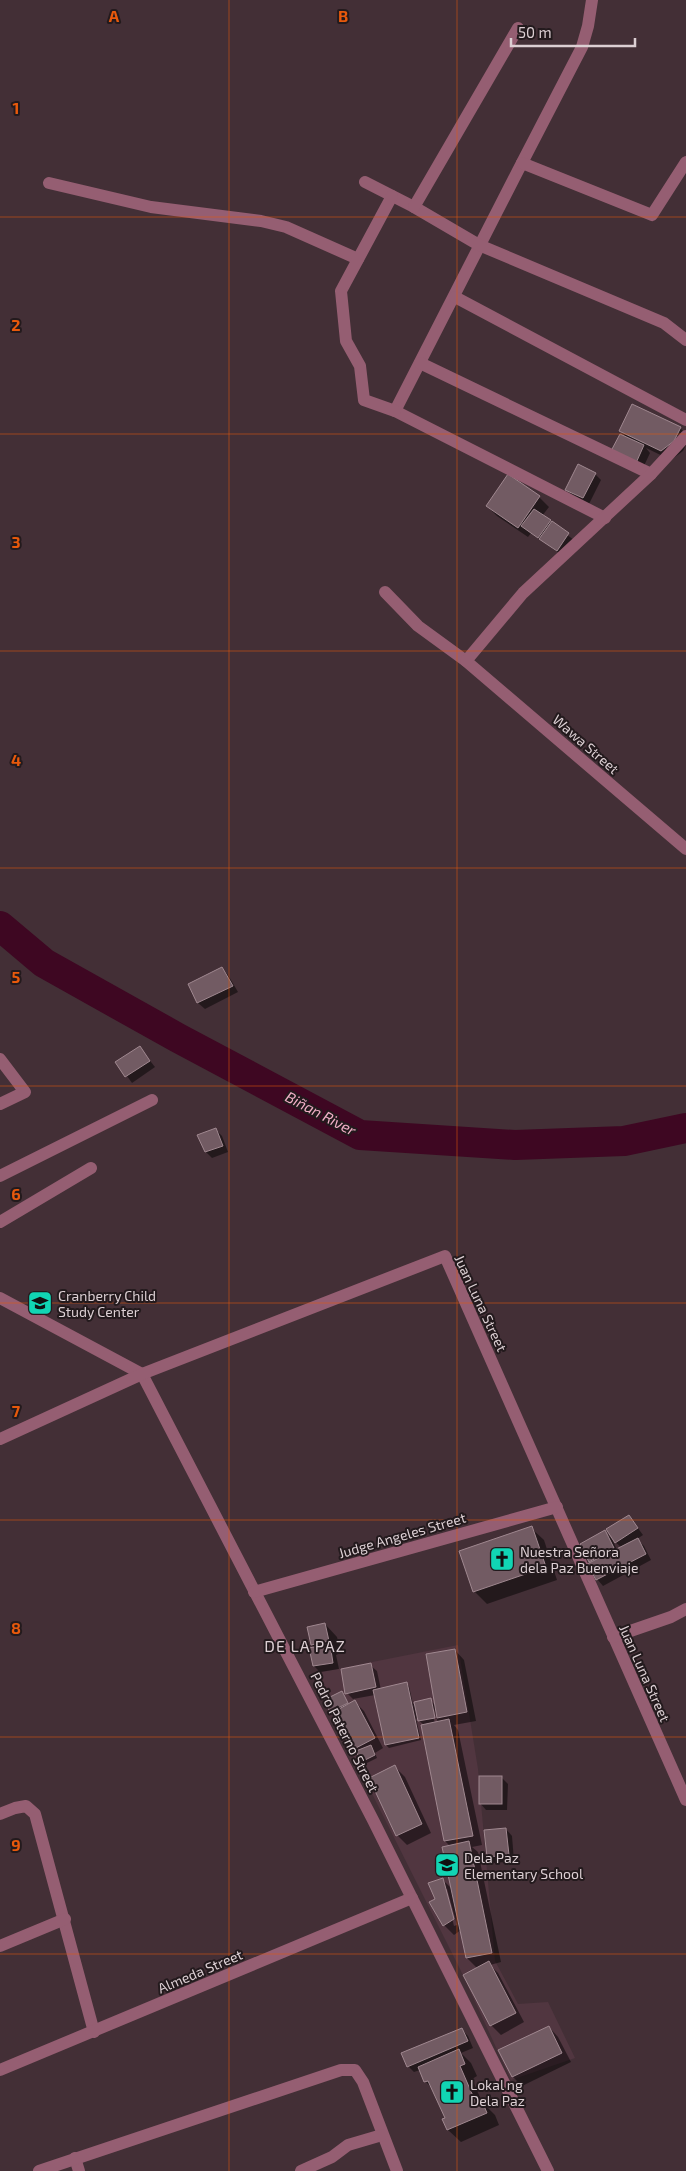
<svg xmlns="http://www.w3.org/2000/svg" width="686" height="2171" viewBox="0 0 686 2171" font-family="'Exo 2',sans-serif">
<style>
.built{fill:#513640}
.shadow{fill:#0007;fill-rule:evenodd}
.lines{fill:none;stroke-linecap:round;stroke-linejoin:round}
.river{stroke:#3e0722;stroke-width:30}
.building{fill:#725b63;stroke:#a08890}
.minor{stroke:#955e72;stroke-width:12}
.grid{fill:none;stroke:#e8590c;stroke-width:1;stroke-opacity:0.55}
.labels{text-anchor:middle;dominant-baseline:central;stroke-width:4;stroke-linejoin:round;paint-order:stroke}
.street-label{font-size:14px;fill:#dccfd3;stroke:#231a1d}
.poi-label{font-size:14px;fill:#dccfd3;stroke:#231a1d;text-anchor:start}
.water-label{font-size:15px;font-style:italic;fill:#f2afc7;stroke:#231a1d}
.quarter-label{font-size:16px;letter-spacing:1px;fill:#dccfd3;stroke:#231a1d}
.grid-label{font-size:16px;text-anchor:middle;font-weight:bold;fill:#e8590c;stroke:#231a1d;stroke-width:4;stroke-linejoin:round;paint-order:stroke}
</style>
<rect width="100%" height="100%" fill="#432f36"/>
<path class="built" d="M458 1645 478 1769 495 1961 518 2004 548 2002 575 2058 511 2080 460 1969 312 1674Z"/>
<g class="shadow">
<path d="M680 428 686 434V445L683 451 671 460 646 448 650 453 643 468 619 457 627 438 620 431Z"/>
<path d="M595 474 601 480 589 504 573 496 567 490Z"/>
<path d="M509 476 539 497 549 507 542 516 574 540 563 556 531 533 528 537 497 516 487 506Z"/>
<path d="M222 968 228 975 238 992 205 1009 198 1003 189 984Z"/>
<path d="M139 1047 155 1067 132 1083 117 1062Z"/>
<path d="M215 1129 222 1136 228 1152 212 1158 206 1152Z"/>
<path d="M629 1516 643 1535 637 1539 644 1546 651 1560 603 1586 597 1579 590 1561 605 1532 612 1539 617 1550 622 1548 612 1539Z"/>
<path d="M531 1528 544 1540 557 1580 487 1604 474 1591Z"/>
<path d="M325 1624 337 1637 341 1653 336 1655 339 1669 320 1672 314 1666 315 1648 312 1645Z"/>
<path d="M455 1650 464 1660 476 1721 454 1725 458 1730 482 1845 472 1847 478 1852 501 1962 490 1965 498 1973 524 2022 501 2035 491 2025 465 1976 478 1969 467 1958 461 1930 454 1935 444 1925 436 1899 442 1879 452 1889 451 1847 445 1841 424 1725 416 1718 421 1740 389 1748 386 1745 375 1695 353 1699 347 1693 370 1665 377 1671 381 1690 407 1684 409 1686 413 1704 430 1700 436 1706ZM432 1709H434L438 1723 435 1724ZM445 1889H447L457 1925 454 1926Z"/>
<path d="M342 1692 349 1705 355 1702 364 1711 383 1748 375 1753 377 1758 365 1764 353 1750 331 1711Z"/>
<path d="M395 1767 405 1777 431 1833 407 1845 397 1835Z"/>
<path d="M501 1777 508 1784 507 1810H486L480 1803Z"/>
<path d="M506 1829 512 1836 514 1861 494 1863 488 1856Z"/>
<path d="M549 2027 558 2037 571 2062 522 2086 513 2077Z"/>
<path d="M461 2029 468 2036 473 2048 461 2053 471 2063 477 2076 472 2079 482 2102 495 2115 499 2125 461 2142 448 2130 446 2119 433 2089 426 2082 420 2070 414 2072 408 2066Z"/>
</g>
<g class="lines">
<path class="river" d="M0 926 44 963 178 1038 360 1135 515 1145 624 1141 686 1128"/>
</g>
<g class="building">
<path d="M632 404 681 427 674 441 661 451 619 431Z"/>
<path d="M620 434 644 445 636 463 611 451Z"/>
<path d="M578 464 596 473 583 498 565 490Z"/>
<path d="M508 474 540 496 518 528 486 506Z"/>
<path d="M534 509 551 520 538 538 521 526Z"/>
<path d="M552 521 569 533 557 551 539 539Z"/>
<path d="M222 967 233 986 197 1003 188 984Z"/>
<path d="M140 1046 150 1061 125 1077 115 1062Z"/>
<path d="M216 1128 223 1146 205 1152 197 1135Z"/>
<path d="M629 1515 638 1528 615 1543 606 1529Z"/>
<path d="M532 1526 546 1567 473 1592 459 1551Z"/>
<path d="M605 1530 614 1548 589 1562 580 1544Z"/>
<path d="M638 1538 646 1554 596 1580 587 1564Z"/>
<path d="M325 1623 329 1641 311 1645 307 1627Z"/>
<path d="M330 1644 333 1663 313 1666 309 1648Z"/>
<path d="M455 1649 467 1712 437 1718 426 1654Z"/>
<path d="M371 1663 376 1687 345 1694 341 1669Z"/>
<path d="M407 1682 419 1738 385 1745 373 1690Z"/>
<path d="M342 1691 348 1703 330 1712 324 1700Z"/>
<path d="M431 1698 435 1718 418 1721 414 1702Z"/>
<path d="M355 1700 375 1738 352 1750 332 1713Z"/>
<path d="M449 1719 473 1836 444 1841 421 1725Z"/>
<path d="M371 1745 375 1755 361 1762 356 1751Z"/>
<path d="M395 1765 422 1824 396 1836 369 1778Z"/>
<rect x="479" y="1776" width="23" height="28"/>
<path d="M506 1828 509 1855 487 1857 484 1830Z"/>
<path d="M469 1841 492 1953 466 1958 442 1847Z"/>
<path d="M443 1878 454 1919 443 1926 429 1902 435 1899 428 1883Z"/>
<path d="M489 1961 516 2013 490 2026 463 1975Z"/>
<path d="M549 2026 562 2053 512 2077 498 2050Z"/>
<path d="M462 2028 468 2041 407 2067 401 2053Z"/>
<path d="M459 2049 465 2064 460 2066 476 2103 482 2101 487 2113 447 2130 442 2119 445 2118 428 2081 424 2082 418 2067Z"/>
</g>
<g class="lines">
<g class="minor">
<path d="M592 0 588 26 582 47C519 168 457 289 395 411L605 518"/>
<path d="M522 163 652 215 686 162"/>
<path d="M365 182 414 207 479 245 664 323 686 340"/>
<path d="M49 183 151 207 261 221 286 227 358 259"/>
<path d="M392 196 341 291 346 341 360 366 364 400 395 411"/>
<path d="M414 207 518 28"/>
<path d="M455 297 686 420"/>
<path d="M420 363 651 474"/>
<path d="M385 592 418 626 466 661 686 849"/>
<path d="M466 661 523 593 651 474 686 436"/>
<path d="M0 1059 25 1092 0 1104"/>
<path d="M0 1176 152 1100"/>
<path d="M0 1222 91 1168"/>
<path d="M0 1298 142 1374 373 1820 548 2171"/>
<path d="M0 1439 142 1374 445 1256 686 1800"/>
<path d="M254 1592 557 1507"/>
<path d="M613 1637 671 1617 686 1609"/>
<path d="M0 1814 15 1808 26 1806 35 1814 94 2032"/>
<path d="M0 1946 65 1919"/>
<path d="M0 2070 412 1898"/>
<path d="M75 2158 79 2171"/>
<path d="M39 2171 341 2070H355L363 2082 397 2171"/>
<path d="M301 2171 332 2157 348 2145 382 2135"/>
</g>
</g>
<path class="grid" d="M229 0V2171M457 0V2171M0 217H686M0 434H686M0 651H686M0 868H686M0 1086H686M0 1303H686M0 1520H686M0 1737H686M0 1954H686"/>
<defs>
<symbol id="school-square" viewBox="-11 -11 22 22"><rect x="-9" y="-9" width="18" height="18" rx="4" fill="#11d5b4" stroke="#231a1d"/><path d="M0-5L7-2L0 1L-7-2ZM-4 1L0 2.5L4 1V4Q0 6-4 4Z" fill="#111"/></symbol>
<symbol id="church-square" viewBox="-11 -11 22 22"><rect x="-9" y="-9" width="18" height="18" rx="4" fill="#11d5b4" stroke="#231a1d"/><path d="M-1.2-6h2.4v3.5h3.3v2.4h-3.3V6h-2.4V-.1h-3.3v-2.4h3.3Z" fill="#111"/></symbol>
</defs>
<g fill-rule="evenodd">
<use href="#school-square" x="26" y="1289" width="28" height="28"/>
<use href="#church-square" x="488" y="1545" width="28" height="28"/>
<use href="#school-square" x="433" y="1851" width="28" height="28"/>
<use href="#church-square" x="438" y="2078" width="28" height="28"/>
</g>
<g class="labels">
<g class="street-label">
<text transform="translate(586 744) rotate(41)">Wawa Street</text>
<text transform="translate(481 1303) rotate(65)">Juan Luna Street</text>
<text transform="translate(402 1535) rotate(-16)">Judge Angeles Street</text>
<text transform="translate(645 1673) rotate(66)">Juan Luna Street</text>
<text transform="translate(345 1732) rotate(63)">Pedro Paterno Street</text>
<text transform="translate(200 1971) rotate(-23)">Almeda Street</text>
</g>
<g class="poi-label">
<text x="58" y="1295">Cranberry Child<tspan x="58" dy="16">Study Center</tspan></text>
<text x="520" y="1551">Nuestra Señora<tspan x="520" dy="16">dela Paz Buenviaje</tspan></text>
<text x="464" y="1857">Dela Paz<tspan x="464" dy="16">Elementary School</tspan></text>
<text x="470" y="2084">Lokal ng<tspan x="470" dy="16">Dela Paz</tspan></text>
</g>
<g class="water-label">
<text transform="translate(321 1113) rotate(28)">Biñan River</text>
</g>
<g class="quarter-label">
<text x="305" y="1645">DE LA PAZ</text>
</g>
</g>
<g class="grid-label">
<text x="114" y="22">A</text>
<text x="343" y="22">B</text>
<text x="16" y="114">1</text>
<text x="16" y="331">2</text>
<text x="16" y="548">3</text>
<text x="16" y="766">4</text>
<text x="16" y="983">5</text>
<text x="16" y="1200">6</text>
<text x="16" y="1417">7</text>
<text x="16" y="1634">8</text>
<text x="16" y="1851">9</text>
</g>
<path d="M511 38v8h124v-8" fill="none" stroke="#dccfd3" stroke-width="2.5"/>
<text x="518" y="38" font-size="15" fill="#dccfd3" stroke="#231a1d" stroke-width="4" paint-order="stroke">50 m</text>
</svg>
